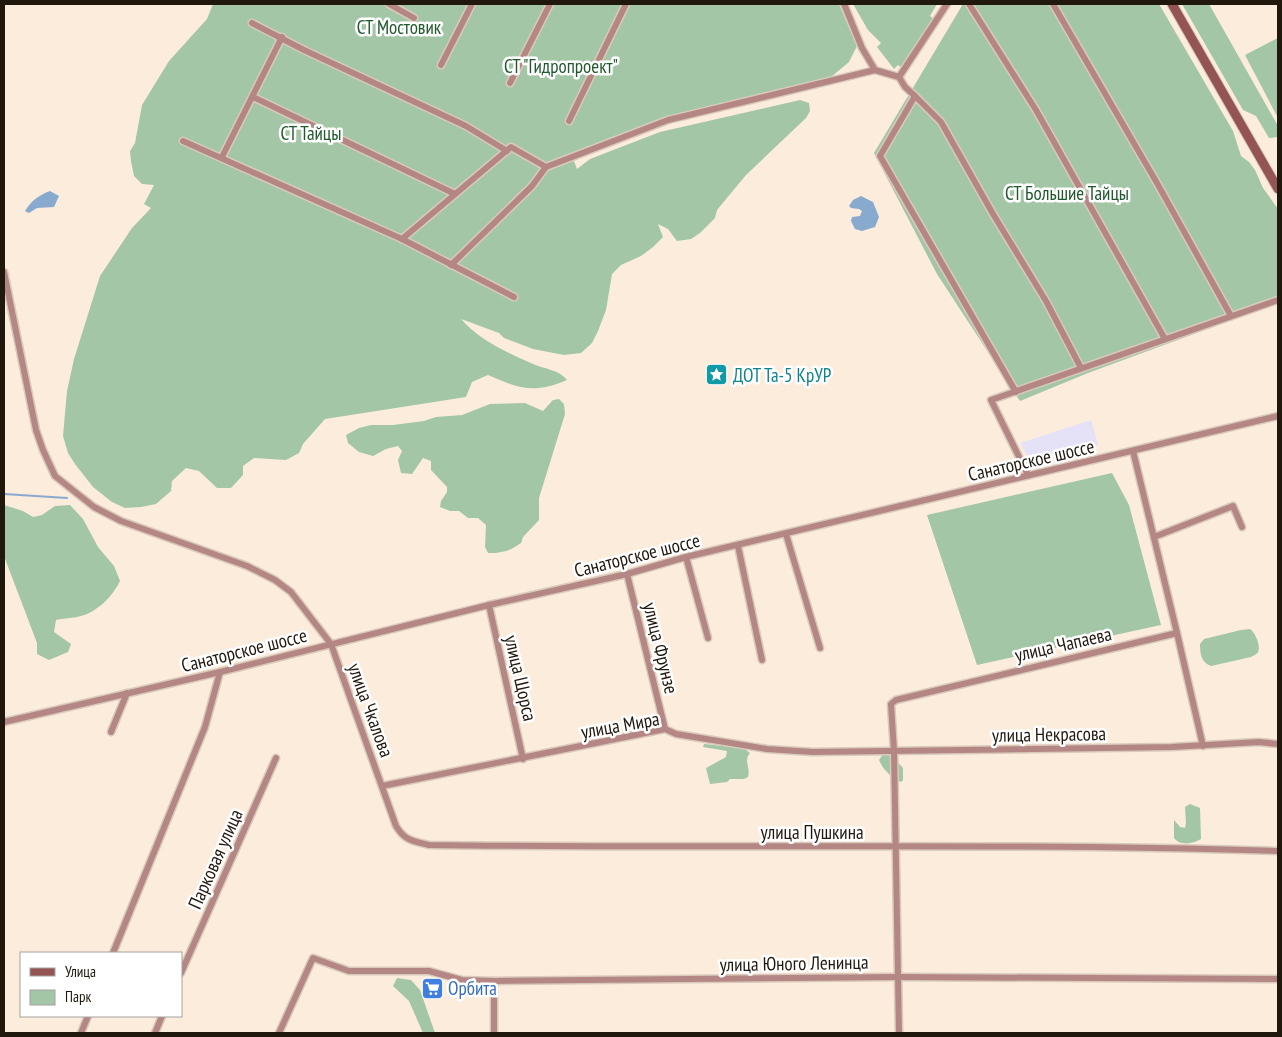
<svg xmlns="http://www.w3.org/2000/svg" width="1282" height="1037" viewBox="0 0 1282 1037" font-family="'PT Sans Narrow',sans-serif">
<style>
.industrial{fill:#e5e2f8}
.green{fill:#a3c6a7}
.water{fill:#88aace}
.lines{fill:none;stroke-linecap:round;stroke-linejoin:round}
.stream{stroke:#88aace;stroke-width:2}
.street-casing{stroke:#d9cabb;stroke-width:9}
.secondary-casing{stroke:#d9cabb;stroke-width:11}
.street{stroke:#b48785;stroke-width:6}
.secondary{stroke:#935453;stroke-width:9}
.labels{text-anchor:middle;dominant-baseline:central;stroke-width:5;stroke-linejoin:round;paint-order:stroke}
.park-label{font-size:19px;fill:#1f592c;stroke:#fff}
.culture-label{font-size:19px;fill:#0d838f;stroke:#fff;text-anchor:start}
.street-label{font-size:19px;fill:#20170d;stroke:#fff}
.shop-label{font-size:19px;fill:#366cbe;stroke:#fff;text-anchor:start}
</style>
<rect width="100%" height="100%" fill="#fcecdc"/>
<path class="industrial" d="M1091 420 1098 445 1030 461 1020 443Z"/>
<g class="green">
<path d="M213 4H839L857 46 849 62 831 77 667 118 596 145 572 156 577 169 590 159 660 132 800 100 809 103 810 111 806 118 746 175 717 210 715 218 700 233 691 239 677 241 668 229 658 224 663 237 653 247 641 256 621 265 612 274 606 310 598 331 592 343 581 353 564 355 533 349 504 338 499 333 461 319C479 340 508 353 533 364 544 369 560 370 567 380 534 394 520 389 488 375L472 382 466 397 325 419 303 444 299 453 286 460 254 458 243 466V475L231 488H217L199 471 186 468 172 481 171 491 156 504 141 507 125 508 112 502 93 487 75 464 68 453 63 436 67 391 74 359 100 276 132 228 151 208 144 204 154 185 142 184 134 176 131 161 130 151 135 143 142 105 169 61 207 19Z"/>
<path d="M853 4H937L930 16 934 19 903 69 898 65 894 69 877 47 881 43 868 30Z"/>
<path d="M963 4H1159L1233 131 1241 156 1249 162 1255 170 1263 188 1278 209V303L1088 373 1020 401 937 274 874 153Z"/>
<path d="M1182 4H1209L1278 126V137L1269 138 1256 116 1243 110Z"/>
<path d="M1278 38V118L1245 55Z"/>
<path d="M559 399 564 404 565 414 539 498V520L523 537 521 543C510 551 502 553 488 553L485 547 486 525 478 518H468L459 511H450L440 507 441 501 447 492V487L431 470V461L423 458 412 474 401 473 398 460 402 451 398 446 386 449 373 456 359 452 348 443 346 435 359 428 371 425H393L424 421 436 417 462 415 490 404 525 403 543 411 553 400Z"/>
<path d="M1112 473 1129 505 1161 625 977 665 927 515Z"/>
<path d="M4 505 23 511 33 517 42 515 55 506 70 505 83 519 98 547 114 566 120 581C113 595 102 607 87 614 78 618 66 618 56 620L54 632 71 644 68 652 49 660 37 654V643L4 556Z"/>
<path d="M1250 629C1255 632 1261 646 1258 652 1257 654 1253 656 1251 657L1211 666C1201 663 1200 653 1200 644L1204 639 1241 630Z"/>
<path d="M704 744 743 748 750 753C743 761 751 768 748 777L744 779H730L727 782 710 784 706 768 726 757 727 751 703 747Z"/>
<path d="M883 754 892 756 903 768V780L901 782C890 776 884 771 879 760Z"/>
<path d="M1190 804 1200 808 1201 839C1193 844 1180 846 1174 838V820L1180 827 1185 828 1186 823 1185 807Z"/>
<path d="M397 978 411 980 420 990 435 1033H423L409 1001 393 986Z"/>
</g>
<g class="water">
<path d="M50 191 59 196 54 207 37 208 29 213 25 211C31 201 39 195 50 191Z"/>
<path d="M861 196 873 202 879 217 875 227 862 231 855 229 851 221 852 217 860 216 862 211 859 209 851 208 849 206 853 200Z"/>
</g>
<g class="lines">
<path class="stream" d="M4 494 67 498"/>
<defs>
<g id="street">
<path d="M389 4 414 18"/>
<path d="M844 4 862 48 875 70 899 77 905 87 915 96 880 156 1016 392"/>
<path d="M969 4 1036 110 1165 339"/>
<path d="M1053 4 1157 183 1231 316"/>
<path d="M252 23 304 50 466 126 507 151"/>
<path d="M441 65 472 4"/>
<path d="M899 77 947 4"/>
<path d="M510 83 550 4"/>
<path d="M915 96 941 122 993 214 1046 301 1081 368"/>
<path d="M253 97 455 194"/>
<path d="M569 121 626 4"/>
<path d="M183 141 402 239 514 297"/>
<path d="M222 157 282 37"/>
<path d="M402 239 511 147 546 167"/>
<path d="M451 265 532 186 546 167 668 120 875 70"/>
<path d="M4 272 36 430 43 450 55 476 94 507 121 521 247 566 275 580 291 592 331 644 396 826C405 841 413 841 429 845 712 849 995 842 1278 851"/>
<path d="M1133 451 1177 633"/>
<path d="M1028 475 991 400 1278 300"/>
<path d="M786 534 820 648"/>
<path d="M1154 537 1233 506 1242 527"/>
<path d="M738 546 762 660"/>
<path d="M686 557 708 638"/>
<path d="M627 574 665 729"/>
<path d="M489 605 523 759"/>
<path d="M4 722 220 672 489 605 627 574 686 557 1278 416"/>
<path d="M111 732 127 693"/>
<path d="M382 786 665 729 676 734 767 749 813 752 1172 747 1259 742 1278 744"/>
<path d="M113 953 205 727 220 672"/>
<path d="M181 973 276 758"/>
<path d="M494 981V1033"/>
<path d="M81 1033 88 1016"/>
<path d="M155 1033 162 1016"/>
<path d="M279 1033 313 958 349 971H429L462 980 494 981 898 977 1278 979"/>
<path d="M899 1033 894 751 891 704 896 700 1177 633 1203 746"/>
</g>
<path id="secondary" d="M1172 4 1278 189"/>
</defs>
<use href="#street" class="street-casing"/>
<use href="#secondary" class="secondary-casing"/>
<use href="#street" class="street"/>
<use href="#secondary" class="secondary"/>
</g>
<defs>
<symbol id="sight-square" viewBox="-11 -11 22 22"><rect x="-9" y="-9" width="18" height="18" rx="4" fill="#0f9aa8" stroke="#fff"/><path d="M0-6L1.8-2.2L6-1.7L2.9 1.2L3.7 5.4L0 3.3L-3.7 5.4L-2.9 1.2L-6-1.7L-1.8-2.2Z" fill="#fff"/></symbol>
<symbol id="supermarket-square" viewBox="-11 -11 22 22"><rect x="-9" y="-9" width="18" height="18" rx="4" fill="#3f7fe0" stroke="#fff"/><path d="M-6-5.5h2.5l.6 2H6L4.5 2H-2.5L-4.4-4H-6ZM-1.5 3.2a1.3 1.3 0 1 0 .1 0ZM3 3.2a1.3 1.3 0 1 0 .1 0Z" fill="#fff"/></symbol>
</defs>
<g fill-rule="evenodd">
<use href="#sight-square" x="704" y="362" width="25" height="25"/>
<use href="#supermarket-square" x="420" y="976" width="25" height="25"/>
</g>
<g class="labels">
<g class="park-label">
<text x="399" y="27">СТ Мостовик</text>
<text x="561" y="66">СТ "Гидропроект"</text>
<text x="311" y="133">СТ Тайцы</text>
<text x="1067" y="193">СТ Большие Тайцы</text>
</g>
<g class="culture-label">
<text x="733" y="375">ДОТ Та-5 КрУР</text>
</g>
<g class="street-label">
<text transform="translate(1031 460) rotate(-13)">Санаторское шоссе</text>
<text transform="translate(637 555) rotate(-14)">Санаторское шоссе</text>
<text transform="translate(1063 644) rotate(-13)">улица Чапаева</text>
<text transform="translate(661 648) rotate(76)">улица Фрунзе</text>
<text transform="translate(244 650) rotate(-14)">Санаторское шоссе</text>
<text transform="translate(521 678) rotate(77)">улица Щорса</text>
<text transform="translate(371 710) rotate(70)">улица Чкалова</text>
<text transform="translate(620 725) rotate(-10)">улица Мира</text>
<text transform="translate(1049 734) rotate(-1)">улица Некрасова</text>
<text x="812" y="832">улица Пушкина</text>
<text transform="translate(215 859) rotate(-66)">Парковая улица</text>
<text transform="translate(794 963) rotate(-1)">улица Юного Ленинца</text>
</g>
<g class="shop-label">
<text x="448" y="988">Орбита</text>
</g>
</g>
<rect width="1282" height="1037" fill="none" stroke="#20170d" stroke-width="10"/>
<rect x="20" y="952" width="162" height="65" fill="#ffffff" stroke="#a6a29e"/>
<rect x="30" y="968" width="25" height="8" fill="#935453" stroke="#a6a29e"/>
<text x="65" y="977" font-size="15" fill="#20170d">Улица</text>
<rect x="30" y="990" width="25" height="15" fill="#a3c6a7" stroke="#a6a29e"/>
<text x="65" y="1002" font-size="15" fill="#20170d">Парк</text>
</svg>
